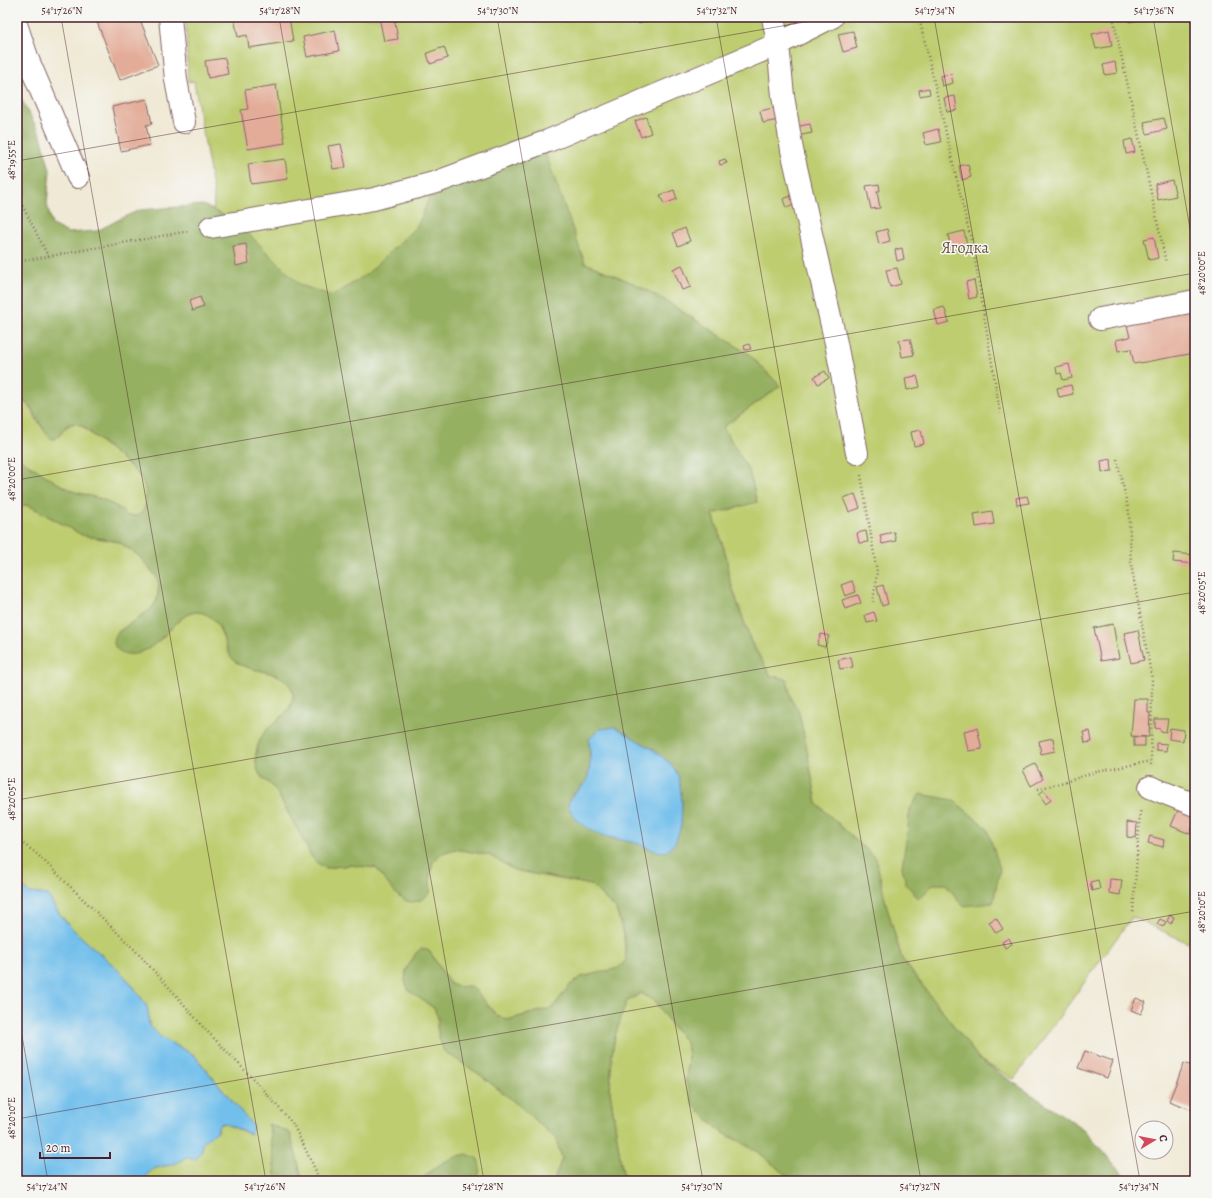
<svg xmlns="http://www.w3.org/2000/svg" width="1212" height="1198" viewBox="0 0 1212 1198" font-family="Alegreya,serif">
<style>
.green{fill:#bdcd70;stroke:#84764e}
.forest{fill:#96b062;stroke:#706846;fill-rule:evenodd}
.water{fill:#72bfec;stroke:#5e6f8c}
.building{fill:#e3ac98}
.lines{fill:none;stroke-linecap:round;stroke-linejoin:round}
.minor-casing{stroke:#846666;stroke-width:24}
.path{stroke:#846666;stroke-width:2.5;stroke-dasharray:1 3;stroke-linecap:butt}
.minor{stroke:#fff;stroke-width:22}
.ticks{fill:none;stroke:#4a1f2b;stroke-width:1;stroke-opacity:0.45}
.labels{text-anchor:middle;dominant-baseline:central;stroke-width:3;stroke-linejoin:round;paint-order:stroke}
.park-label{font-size:16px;fill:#6c5340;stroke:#f6f6f2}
.neatline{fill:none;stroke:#4a1f2b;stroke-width:1.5}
.ticks-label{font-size:10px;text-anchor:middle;fill:#4a1f2b}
</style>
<rect width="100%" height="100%" fill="#f6f6f2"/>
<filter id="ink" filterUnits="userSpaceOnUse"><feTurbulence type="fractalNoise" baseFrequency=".025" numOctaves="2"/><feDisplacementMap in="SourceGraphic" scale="8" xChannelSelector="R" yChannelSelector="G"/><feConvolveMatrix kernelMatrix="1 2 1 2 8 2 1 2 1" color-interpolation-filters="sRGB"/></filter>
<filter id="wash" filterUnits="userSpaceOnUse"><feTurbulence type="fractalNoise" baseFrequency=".012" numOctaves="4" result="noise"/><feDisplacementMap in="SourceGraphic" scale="16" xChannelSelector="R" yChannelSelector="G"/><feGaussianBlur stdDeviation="0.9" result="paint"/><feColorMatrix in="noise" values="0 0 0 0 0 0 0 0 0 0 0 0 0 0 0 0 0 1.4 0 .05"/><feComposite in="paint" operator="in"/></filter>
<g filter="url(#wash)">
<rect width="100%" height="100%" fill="#f0e9d5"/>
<g class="green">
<path d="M186 17H1195V946L1132 917 1014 1079 980 1060 902 959 886 904 876 859 817 804 807 750 798 709 791 700 787 679 771 676 751 642 728 575 727 559 713 513 757 502 749 471 723 427 780 386 750 355 666 301 633 283 585 263 346 340 213 221 214 194 194 81 188 82Z"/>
<path d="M17 398C35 406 31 415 42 427 45 431 54 433 59 435 65 429 70 421 79 424L130 466 142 479 146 491V504L142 513 136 516H128L119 508 102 499 75 492 57 483 17 457Z"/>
<path d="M17 504 30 506 82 535 119 542 139 556 156 576 159 584 157 600 151 609 118 632 148 649C153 645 158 642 162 638 172 628 183 612 198 612 224 612 221 650 236 662 250 673 288 669 293 691 298 715 259 727 256 754 255 759 258 770 260 775 263 780 271 784 275 789 281 798 285 809 291 818 302 835 314 852 325 868L350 865 376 868 400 898 430 893V875L433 862 442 853 455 849 489 855 514 870 591 885 616 909 624 936 626 960 618 968 571 984 552 1008 507 1020 497 1016 479 995 469 986 458 987 450 984 430 952 425 949 409 991 434 1008 438 1018 437 1028 440 1040 444 1051 479 1074 521 1107 556 1139 562 1158 554 1181H303L290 1133 269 1124 276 1181H144C151 1163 163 1169 178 1162 187 1158 194 1148 202 1142 207 1138 212 1135 218 1131V1126L223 1123 250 1134 252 1126 194 1055 162 1038 149 1025C148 1019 149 1012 147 1007 145 1001 138 995 135 989 109 955 67 935 48 895L29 893 17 883Z"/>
<path d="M641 993 655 1001 671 1025 686 1042 688 1056 686 1082 720 1131 757 1151 786 1175 791 1181H628L622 1170 610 1091 612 1055 615 1036 626 1002Z"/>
</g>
<g class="forest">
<path d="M17 91 41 136 50 170 47 204 52 225 68 233 97 231 124 217 140 210 203 205 225 216 252 237 300 285 333 296 367 274 418 225 431 193 544 150 585 263 633 283 666 301 750 355 780 386 723 427 749 471 757 502 713 514 727 559 728 575 751 642 771 676 787 679 791 700 798 709 807 750 817 804 876 859 886 904 902 959 980 1060 1083 1129 1129 1181H791L786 1175 757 1151 720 1131 694 1106 686 1082 688 1056 686 1042 671 1025 655 1001 641 993 626 1002 615 1036 612 1055 610 1091 622 1170 628 1181H554L562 1158 556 1139 521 1107 479 1074 444 1051 440 1040 437 1028 438 1018 434 1008 409 991 405 982 406 970 416 953 420 949H425L430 952 450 984 458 987 469 986 474 989 497 1016 507 1020 552 1008 571 984 581 977 618 968 626 960 624 936 616 909 591 885 514 870 489 855 455 849 442 853 433 862 430 875V893C405 917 391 887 376 868L350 865 325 868C322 866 316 863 313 859 310 855 308 850 306 846 299 832 291 818 283 804 280 798 278 792 274 788 270 783 264 780 261 776 257 771 255 762 256 756 256 748 260 739 264 733 274 721 298 709 292 690 284 666 243 675 231 657 228 653 227 647 225 643 221 630 217 618 203 613 186 607 172 629 161 638 155 645 147 650 139 653 124 658 106 648 118 632L151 609 157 600 159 584 156 576 139 556 119 542 82 535 30 506 17 504V457L57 483 75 492 102 499 119 508 128 516H136L142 513 146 504V491L142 479 130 466 84 427 75 423C72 424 69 425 66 426 63 430 59 439 53 439 46 438 36 415 32 409 28 403 23 400 17 398ZM615 727 654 750 679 777 682 802 681 826 675 843 655 851 639 844 608 837 569 798 587 781 590 765 589 739Z"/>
<path d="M920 794 953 800 987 828 1000 869 993 903 963 906 946 884H933L919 899 906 884 902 867 906 841 910 809Z"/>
<path d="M269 1124 290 1133 303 1181H276Z"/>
<path d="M467 1154 478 1159C481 1168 481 1174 474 1181H420C432 1168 449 1157 467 1154Z"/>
</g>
<g class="water">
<path d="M615 727 654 750 672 765 679 777 682 802 681 827 675 843 666 852 655 851 639 844 608 837 592 831 576 820 568 806C570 793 580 792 586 781 592 770 590 751 589 739L600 729Z"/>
<path d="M17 883 29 893 48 895C67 935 109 954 135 989 138 995 145 1001 147 1007 149 1012 148 1019 149 1025L162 1038 194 1055 253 1126 251 1134 223 1123 218 1126V1131L202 1142V1151L195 1160 186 1157C183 1159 180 1161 177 1163 163 1168 151 1164 144 1181H17Z"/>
</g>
<g id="blocks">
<g class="building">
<path d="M95 17H139L158 65 120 80Z"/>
<path d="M238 17H289L293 41 249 48 247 35 238 37 234 18Z"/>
<path d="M379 17H394L398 39 384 41Z"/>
<path d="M636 17H648L649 20 639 24Z"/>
<path d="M1128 17H1150V18L1129 22Z"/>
<path d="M335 30 339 51 307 57 303 37Z"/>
<path d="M1109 30 1112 46 1096 49 1092 34Z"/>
<path d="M853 31 857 48 843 52 838 34Z"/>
<path d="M444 47 448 58 430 64 427 53Z"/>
<path d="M225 58 228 74 208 78 205 61Z"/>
<path d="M1115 62 1117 73 1105 75 1103 65Z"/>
<path d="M951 74 953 83 942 86 940 76Z"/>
<path d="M276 85 285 143 248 149 241 110 248 109 245 90Z"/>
<path d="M929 88 930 94 920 96 919 90Z"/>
<path d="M955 96 957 110 947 112 944 98Z"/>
<path d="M147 99 152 124 146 125 150 145 121 151 112 107Z"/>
<path d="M777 107 779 120 763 123 760 111Z"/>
<path d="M646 117 651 133 641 137 635 121Z"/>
<path d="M1164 118 1167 129 1147 134 1144 122Z"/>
<path d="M810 124 812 133 797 136 795 127Z"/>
<path d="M938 129 941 142 926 145 923 133Z"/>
<path d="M1132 139 1135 152 1126 154 1124 141Z"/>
<path d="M341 144 346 167 333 169 328 146Z"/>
<path d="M285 159 288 179 251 184 248 164Z"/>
<path d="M725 159 727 163 720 165 719 161Z"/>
<path d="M968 164 971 177 962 180 959 166Z"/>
<path d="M1172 180 1176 196 1158 200 1155 184Z"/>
<path d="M879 184 880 191H877L880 208 871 209 866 186Z"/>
<path d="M674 190 677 199 664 204 660 195Z"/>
<path d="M794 195 797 204 786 208 783 199Z"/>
<path d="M685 228 690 241 678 246 673 233Z"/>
<path d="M887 229 890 241 879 244 876 232Z"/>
<path d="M964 231 967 245 951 248 948 235Z"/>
<path d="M1154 237 1158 258 1149 260 1144 239Z"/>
<path d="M246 244 249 263 236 266 233 246Z"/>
<path d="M902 248 904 259 897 261 895 250Z"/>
<path d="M682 265 691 287 682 290 673 269Z"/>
<path d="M897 268 901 284 890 287 886 270Z"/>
<path d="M974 280 977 297 969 299 966 282Z"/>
<path d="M200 297 204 307 192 311 189 301Z"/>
<path d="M944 307 949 322 938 325 934 310Z"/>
<path d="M1195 308V353L1134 364 1131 349 1118 351 1116 340 1130 337 1126 321Z"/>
<path d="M910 339 914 355 902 357 899 340Z"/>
<path d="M749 344 751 349 745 350 744 346Z"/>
<path d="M1069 364 1072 378 1063 380 1061 373 1057 374 1056 367Z"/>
<path d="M825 371 829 378 818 384 814 377Z"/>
<path d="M917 376 920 387 907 390 905 378Z"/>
<path d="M1071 385 1073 394 1059 397 1057 388Z"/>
<path d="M921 430 924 444 914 446 911 432Z"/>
<path d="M1111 459 1112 471 1102 472 1101 461Z"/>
<path d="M855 494 860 508 849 512 843 498Z"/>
<path d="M1027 496 1029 503 1017 505 1016 498Z"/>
<path d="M992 511 994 524 976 527 974 514Z"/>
<path d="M866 531 868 542 859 543 857 533Z"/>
<path d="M894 532 896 541 882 544 880 535Z"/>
<path d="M1174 553 1195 555V564L1173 562Z"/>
<path d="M852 581 856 592 845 596 841 585Z"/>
<path d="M883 585 888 604 882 606 877 587Z"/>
<path d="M858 595 861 603 845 609 842 600Z"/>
<path d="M874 612 877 621 867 623 865 615Z"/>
<path d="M1113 624 1119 658 1101 661 1094 628Z"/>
<path d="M1138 630 1144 660 1131 663 1124 633Z"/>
<path d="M821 634 829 636 825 647 817 645Z"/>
<path d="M851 657 853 667 840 669 838 660Z"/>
<path d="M1134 699H1148V713H1150L1149 737 1131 736Z"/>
<path d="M1155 719H1168L1166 732 1161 731 1160 729 1155 728Z"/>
<path d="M977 728 982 749 968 751 964 731Z"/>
<path d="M1170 728 1184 730 1183 741 1169 739Z"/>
<path d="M1090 731 1092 742 1085 743 1083 732Z"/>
<rect x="1134" y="737" width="11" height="9"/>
<path d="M1053 738 1055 751 1041 754 1039 741Z"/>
<path d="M1156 743 1167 744 1166 751 1156 750Z"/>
<path d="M1035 764 1043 779 1031 786 1023 770Z"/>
<path d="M1044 790 1051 799 1046 804 1039 794Z"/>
<path d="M1181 803 1195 809V821L1190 834 1171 826Z"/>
<path d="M1127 822 1137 823 1136 838 1127 837Z"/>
<path d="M1150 836 1164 840 1163 847 1148 843Z"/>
<path d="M1110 879 1122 880 1120 895 1109 893Z"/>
<path d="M1098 880 1100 889 1092 891 1090 882Z"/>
<path d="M1170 915 1174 917 1171 924 1167 921Z"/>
<path d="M996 918 1003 929 996 933 989 922Z"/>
<path d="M1160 919 1166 922 1163 927 1157 924Z"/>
<path d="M1009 938 1012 944 1005 948 1002 942Z"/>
<path d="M1136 998 1146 1002 1141 1014 1131 1010Z"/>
<path d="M1085 1051 1113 1061 1107 1078 1078 1068Z"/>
<path d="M1184 1063 1195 1067V1105L1193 1110 1169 1101Z"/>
</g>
</g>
</g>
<g filter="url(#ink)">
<use href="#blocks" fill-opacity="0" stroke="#846666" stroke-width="1"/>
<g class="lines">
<defs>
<g id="minor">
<path d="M170 17 176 80 184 122"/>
<path d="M773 17 778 44 783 96 792 150 836 343 857 453"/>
<path d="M17 27 28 60 78 177"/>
<path d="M211 227 374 199 437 182 548 141 778 44 832 17"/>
<path d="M1100 319 1195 301"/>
<path d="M1150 787 1195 805"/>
</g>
</defs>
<use href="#minor" class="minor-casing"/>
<g class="path">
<path d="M919 17 974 253 1000 413"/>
<path d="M1113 17 1166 262"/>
<path d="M1191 17 1195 39"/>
<path d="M17 195 48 256"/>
<path d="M17 262 189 231"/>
<path d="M1117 459 1129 512 1131 564 1152 679 1151 765"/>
<path d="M861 475 877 572 873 602"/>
<path d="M1038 789 1068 781 1092 773 1151 761"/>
<path d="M17 839 37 854 134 949 176 995 203 1027 258 1084 293 1124 316 1171 319 1181"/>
<path d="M1133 912 1140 814 1141 808"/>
</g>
<use href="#minor" class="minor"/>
</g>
</g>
<path class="ticks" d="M61 17 266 1181M279 17 484 1181M497 17 703 1181M716 17 921 1181M934 17 1140 1181M1153 17 1195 257M17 161 833 17M17 480 1195 273M17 800 1195 592M17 1008 48 1181M17 1119 1195 911"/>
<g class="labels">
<g class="park-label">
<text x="965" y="248">Ягодка</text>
</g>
</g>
<rect width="1212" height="1198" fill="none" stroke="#f6f6f2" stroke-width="44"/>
<g transform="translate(1154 1140) rotate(80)"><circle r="19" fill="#f6f6f2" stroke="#b1a0a2"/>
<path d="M0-3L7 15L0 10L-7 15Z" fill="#d1495b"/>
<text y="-6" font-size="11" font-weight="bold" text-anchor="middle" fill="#4a1f2b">С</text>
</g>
<path d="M40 1152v6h70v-6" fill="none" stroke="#4a1f2b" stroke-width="2"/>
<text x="46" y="1152" font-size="12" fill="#4a1f2b" stroke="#f6f6f2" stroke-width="3" paint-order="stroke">20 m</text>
<rect x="22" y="22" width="1168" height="1154" class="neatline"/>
<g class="ticks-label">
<text x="62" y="14">54°17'26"N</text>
<text x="280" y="14">54°17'28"N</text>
<text x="498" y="14">54°17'30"N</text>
<text x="717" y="14">54°17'32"N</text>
<text x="935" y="14">54°17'34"N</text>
<text x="1154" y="14">54°17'36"N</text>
<text transform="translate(11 160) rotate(-90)" y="4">48°19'55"E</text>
<text transform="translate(1201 273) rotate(-90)" y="4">48°20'00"E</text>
<text transform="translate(11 479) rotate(-90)" y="4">48°20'00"E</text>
<text transform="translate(1201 593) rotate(-90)" y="4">48°20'05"E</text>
<text transform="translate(11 799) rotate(-90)" y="4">48°20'05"E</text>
<text transform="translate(1201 912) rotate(-90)" y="4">48°20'10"E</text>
<text transform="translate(11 1118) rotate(-90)" y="4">48°20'10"E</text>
<text x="47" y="1190">54°17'24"N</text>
<text x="265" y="1190">54°17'26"N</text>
<text x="483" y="1190">54°17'28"N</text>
<text x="702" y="1190">54°17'30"N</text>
<text x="920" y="1190">54°17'32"N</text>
<text x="1139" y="1190">54°17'34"N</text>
</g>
</svg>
